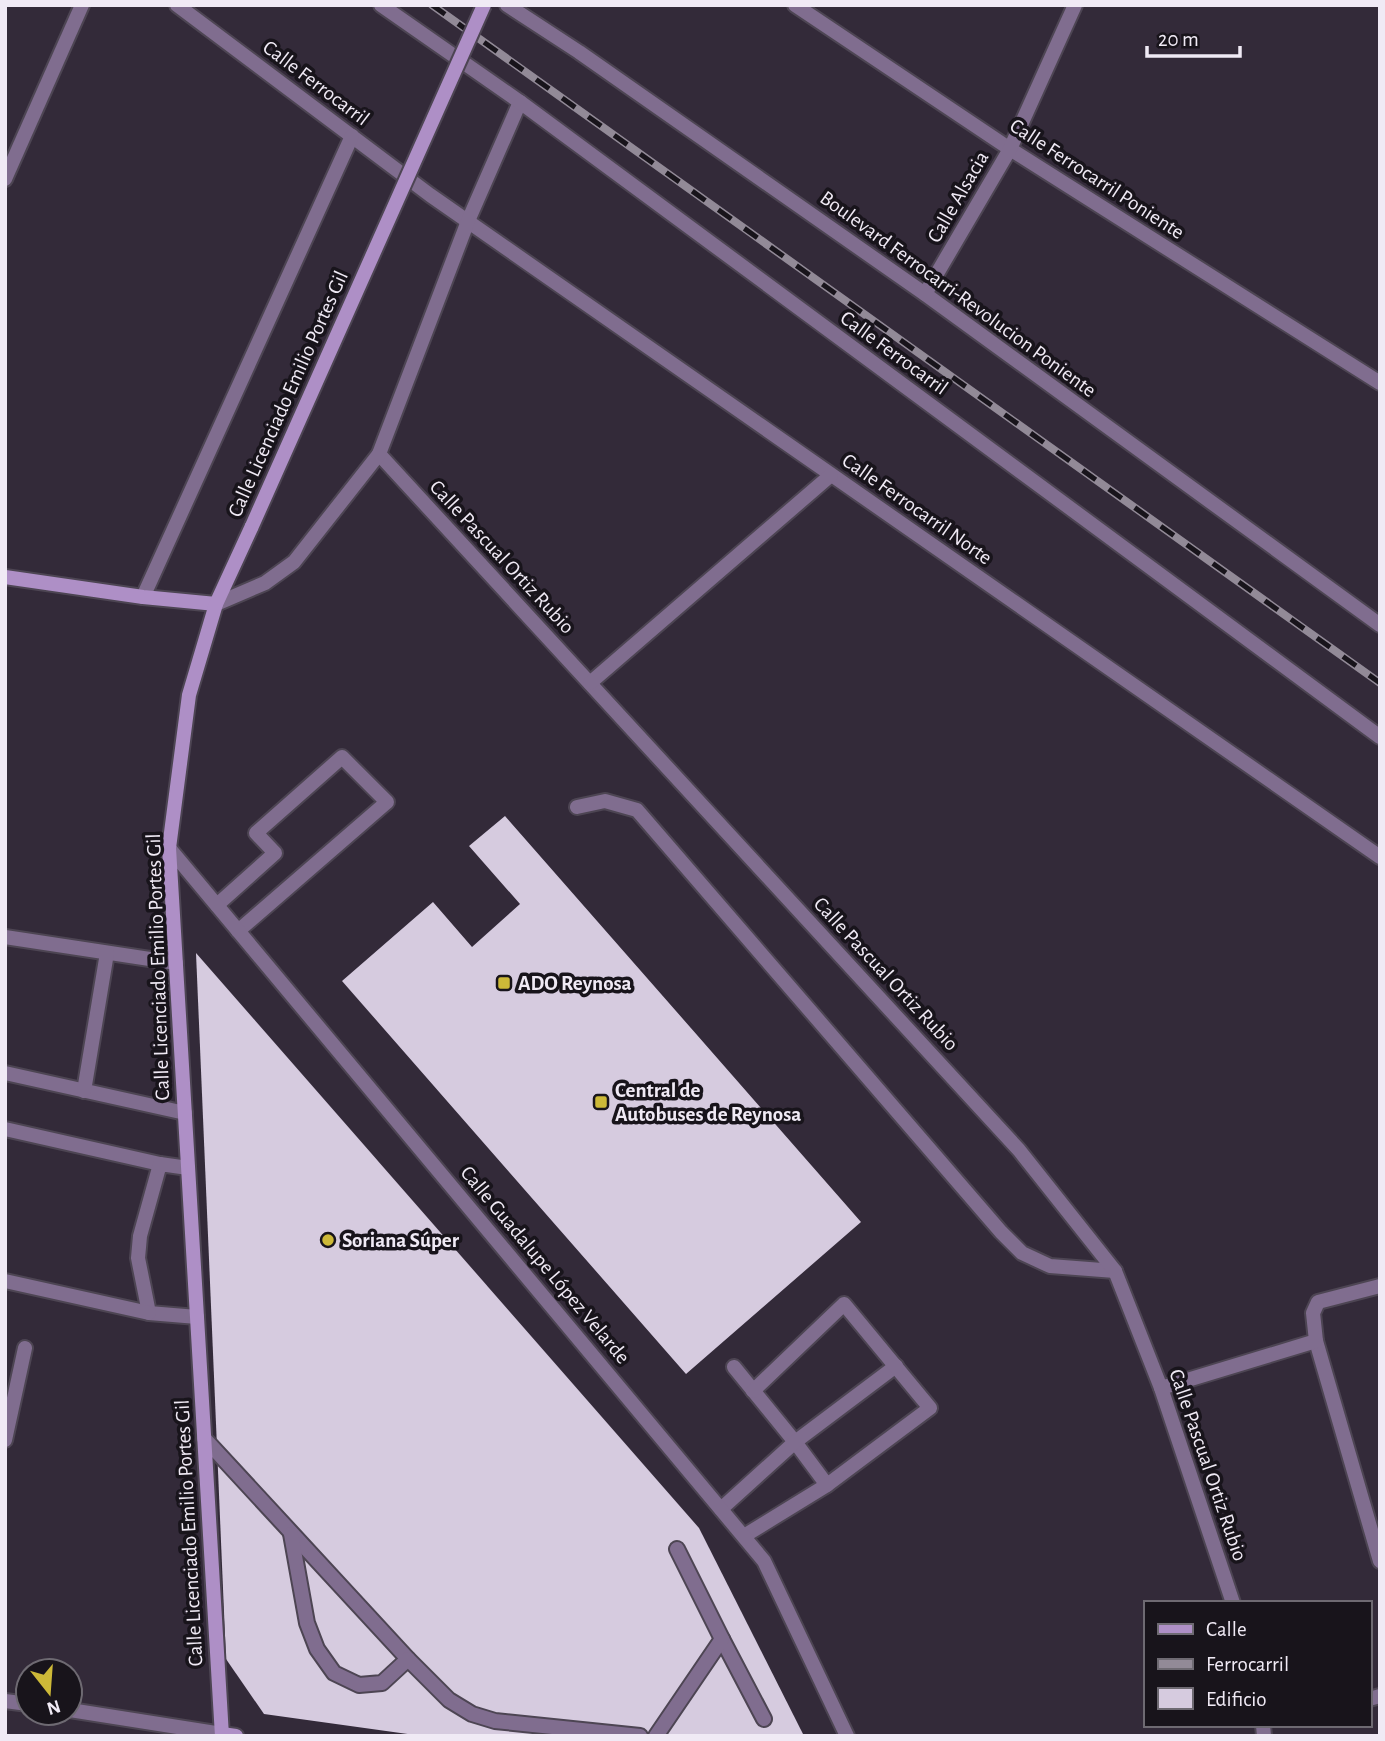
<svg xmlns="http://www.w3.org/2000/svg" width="1385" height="1741" viewBox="0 0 1385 1741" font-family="'Alegreya Sans',sans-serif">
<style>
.building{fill:#d6cbdf}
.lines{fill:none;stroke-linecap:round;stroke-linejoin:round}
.service-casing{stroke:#4d4553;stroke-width:18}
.minor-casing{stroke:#4d4553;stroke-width:18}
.tertiary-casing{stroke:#4d4553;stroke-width:18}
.secondary-casing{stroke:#4d4553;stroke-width:18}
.service{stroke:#806d8f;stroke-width:14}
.minor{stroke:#806d8f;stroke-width:14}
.tertiary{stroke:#806d8f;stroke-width:14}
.secondary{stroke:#ae8fc6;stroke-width:14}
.rail-casing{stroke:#928a97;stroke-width:8}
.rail{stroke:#18141b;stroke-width:5;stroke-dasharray:16;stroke-linecap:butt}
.secondary-bridge-casing{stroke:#4d4553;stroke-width:18;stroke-linecap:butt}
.secondary-bridge{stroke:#ae8fc6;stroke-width:14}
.poi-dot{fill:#cdb938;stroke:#18141b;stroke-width:2.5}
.labels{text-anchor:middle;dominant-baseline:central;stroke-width:7;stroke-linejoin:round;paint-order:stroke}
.street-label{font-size:21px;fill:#f0eaf5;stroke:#18141b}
.poi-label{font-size:21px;font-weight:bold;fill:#f0eaf5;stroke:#18141b;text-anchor:start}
</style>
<rect width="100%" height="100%" fill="#332a39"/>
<g class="building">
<path d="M505 816 861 1222 686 1374 342 981 433 902 472 947 520 904 469 846Z"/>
<path d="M196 953 699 1528 804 1736H422L264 1714 226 1659Z"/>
</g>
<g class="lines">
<defs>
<g id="service">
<path d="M577 807 605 801 637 810 1001 1232 1022 1253 1050 1266 1115 1271"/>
<path d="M217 905 275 853 256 833 342 757 387 802 238 931"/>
<path d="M5 937 176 963"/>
<path d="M5 1073 185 1113"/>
<path d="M84 1091 107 953"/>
<path d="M5 1129 160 1164"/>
<path d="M188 1168 160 1164 140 1236 138 1258 149 1313 197 1317"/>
<path d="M5 1281 149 1313"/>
<path d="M1316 1341 1380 1561"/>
<path d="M734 1367 795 1442 827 1485"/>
<path d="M1161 1388 1316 1341 1313 1313 1318 1302 1380 1286"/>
<path d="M204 1438 408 1659 449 1700 472 1714 495 1721 640 1736"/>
<path d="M5 1440 25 1348"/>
<path d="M721 1509 795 1442 896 1366"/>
<path d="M291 1534 307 1623 317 1649 334 1673 359 1685 382 1683 408 1659"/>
<path d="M744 1536 827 1485 930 1408 844 1304 753 1391"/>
<path d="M722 1639 764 1719"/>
<path d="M1369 1699 1380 1696"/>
<path d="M656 1736 722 1639 677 1549"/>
</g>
<g id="minor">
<path d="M177 5 430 195 1380 857"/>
<path d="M795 5 1010 149 1380 383"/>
<path d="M5 179 82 5"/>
<path d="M925 294 1010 149 1075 5"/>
<path d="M379 454 1019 1150 1115 1271 1161 1388 1233 1603"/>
<path d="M143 597 352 136"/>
<path d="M216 604 265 583 294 562 379 454 468 221 520 102"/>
<path d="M590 683 831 475"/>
<path d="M169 848 764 1561 847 1736"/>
<path d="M5 1701 28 1704"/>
<path d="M70 1710 222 1734"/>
<path d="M1263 1725 1264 1736"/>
</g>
<g id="tertiary">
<path d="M381 5 520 102 1380 737"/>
<path d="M507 5 579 52 925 294 1380 625"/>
</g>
<g id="secondary">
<path d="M5 577 143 597 216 604"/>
<path d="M222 1734 236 1736"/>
<path d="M222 1736 169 848 189 695 216 604 252 526"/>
</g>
</defs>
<use href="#service" class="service-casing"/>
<use href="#minor" class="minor-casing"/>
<use href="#tertiary" class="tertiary-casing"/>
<use href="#secondary" class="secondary-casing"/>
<use href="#service" class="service"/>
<use href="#minor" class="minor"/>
<use href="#tertiary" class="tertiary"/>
<use href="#secondary" class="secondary"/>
<defs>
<path id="rail" d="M432 5 1380 683"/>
</defs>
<use href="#rail" class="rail-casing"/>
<use href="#rail" class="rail"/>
<defs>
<path id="secondary-bridge" d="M252 526 484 5"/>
</defs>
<use href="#secondary-bridge" class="secondary-bridge-casing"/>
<use href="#secondary-bridge" class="secondary-bridge"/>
</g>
<g class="poi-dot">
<rect x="497" y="976" width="14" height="14" rx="3.5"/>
<rect x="594" y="1095" width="14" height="14" rx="3.5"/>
<circle cx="328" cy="1240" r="7"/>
</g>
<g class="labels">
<g class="street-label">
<text transform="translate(316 83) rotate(37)">Calle Ferrocarril</text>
<text transform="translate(1097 179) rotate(33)">Calle Ferrocarril Poniente</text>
<text transform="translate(958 197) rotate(-60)">Calle Alsacia</text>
<text transform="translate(958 294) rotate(36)">Boulevard Ferrocarri-Revolucion Poniente</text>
<text transform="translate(894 353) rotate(36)">Calle Ferrocarril</text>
<text transform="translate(288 394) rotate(-66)">Calle Licenciado Emilio Portes Gil</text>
<text transform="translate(917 509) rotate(35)">Calle Ferrocarril Norte</text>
<text transform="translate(502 557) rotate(47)">Calle Pascual Ortiz Rubio</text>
<text transform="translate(158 967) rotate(-92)">Calle Licenciado Emilio Portes Gil</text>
<text transform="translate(886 974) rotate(47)">Calle Pascual Ortiz Rubio</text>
<text transform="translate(545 1265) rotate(50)">Calle Guadalupe López Velarde</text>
<text transform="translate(1208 1465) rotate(71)">Calle Pascual Ortiz Rubio</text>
<text transform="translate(189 1533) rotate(-93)">Calle Licenciado Emilio Portes Gil</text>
</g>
<g class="poi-label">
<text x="518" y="983">ADO Reynosa</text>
<text x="615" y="1090">Central de<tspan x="615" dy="24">Autobuses de Reynosa</tspan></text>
<text x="342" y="1240">Soriana Súper</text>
</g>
</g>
<rect width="1385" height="1741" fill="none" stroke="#f0eaf5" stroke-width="14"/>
<rect x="1144" y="1601" width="228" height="126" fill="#18141b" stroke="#6e6a72" stroke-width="2"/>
<rect x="1158" y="1624" width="35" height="10" fill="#ae8fc6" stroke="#6e6a72" stroke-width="2"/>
<text x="1206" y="1636" font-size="21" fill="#f0eaf5">Calle</text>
<rect x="1158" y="1659" width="35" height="10" fill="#928a97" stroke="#6e6a72" stroke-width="2"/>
<text x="1206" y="1671" font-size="21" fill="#f0eaf5">Ferrocarril</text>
<rect x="1158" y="1688" width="35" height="21" fill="#d6cbdf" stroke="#6e6a72" stroke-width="2"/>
<text x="1206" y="1706" font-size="21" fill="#f0eaf5">Edificio</text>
<g transform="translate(49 1692) rotate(163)"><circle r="33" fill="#18141b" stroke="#6e6a72" stroke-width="2"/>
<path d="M0-5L12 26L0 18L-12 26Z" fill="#cdb938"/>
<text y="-10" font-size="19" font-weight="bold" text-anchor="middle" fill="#f0eaf5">N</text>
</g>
<path d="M1147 46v10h93v-10" fill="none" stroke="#f0eaf5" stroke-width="3.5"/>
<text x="1158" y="46" font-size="21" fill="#f0eaf5" stroke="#18141b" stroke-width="5" paint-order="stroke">20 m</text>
</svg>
